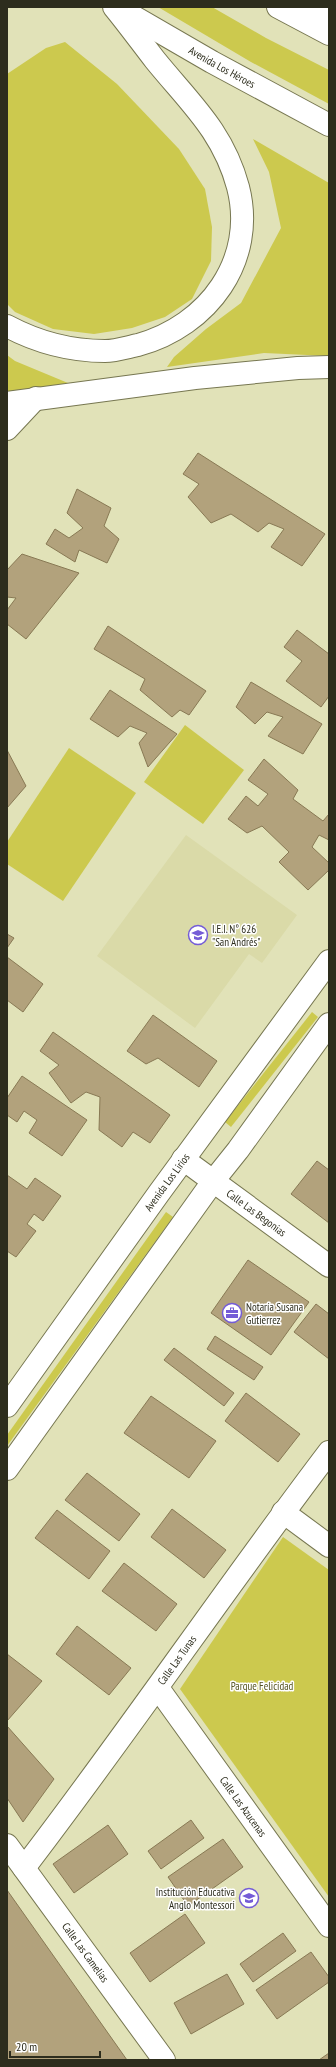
<svg xmlns="http://www.w3.org/2000/svg" width="336" height="2067" viewBox="0 0 336 2067" font-family="'PT Sans Narrow',sans-serif">
<style>
.built{fill:#dadaa8}
.green{fill:#ccc94e}
.building{fill:#b2a27c;stroke:#887954}
.lines{fill:none;stroke-linecap:round;stroke-linejoin:round}
.street-casing{stroke:#777751;stroke-width:24}
.secondary-casing{stroke:#777751;stroke-width:24}
.primary-casing{stroke:#777751;stroke-width:24}
.highway-casing{stroke:#777751;stroke-width:24}
.street{stroke:#fff;stroke-width:22}
.secondary{stroke:#fff;stroke-width:22}
.primary{stroke:#fff;stroke-width:22}
.highway{stroke:#fff;stroke-width:22}
.labels{text-anchor:middle;dominant-baseline:central;stroke-width:3;stroke-linejoin:round;paint-order:stroke}
.street-label{font-size:11px;fill:#2d2d1d;stroke:#fff}
.poi-label{font-size:11px;fill:#2d2d1d;stroke:#fff;text-anchor:start}
.park-label{font-size:11px;fill:#555421;stroke:#fff}
</style>
<rect width="100%" height="100%" fill="#e1e2b8"/>
<path class="built" d="M186 835 297 915 262 963 249 954 195 1028 97 956Z"/>
<g class="green">
<path d="M158 7H212L266 38 329 70V104L251 62Z"/>
<path d="M65 42 117 84 179 149 205 189 212 227 211 261 192 299 165 317 132 328 94 334 53 329 15 312 7 304V74L46 48Z"/>
<path d="M253 139 329 183V356L264 353 167 367 174 357 206 329 241 303 281 228 269 172Z"/>
<path d="M7 355 15 361 68 383 7 397Z"/>
<path d="M185 725 244 770 203 824 144 782Z"/>
<path d="M69 748 136 793 63 901 7 864V842Z"/>
<path d="M312 1012 318 1017 231 1127 225 1122Z"/>
<path d="M166 1212 173 1217 7 1446V1435Z"/>
<path d="M283 1537 329 1570V1897L180 1689Z"/>
</g>
<g class="building">
<path d="M198 453 325 534 302 566 271 547 284 529 269 523 258 532 231 514 211 523 188 497 199 484 183 474Z"/>
<path d="M77 489 111 508 104 526 119 539 107 563 79 550 75 562 46 544 55 529 69 538 83 528 67 513Z"/>
<path d="M22 554 79 573 26 639 7 624V610L16 598 7 597V570Z"/>
<path d="M108 626 206 691 189 715 180 710 172 717 140 690 145 679 94 649Z"/>
<path d="M297 630 329 654V696L321 707 286 681 302 661 284 647Z"/>
<path d="M251 682 322 724 303 754 268 736 283 717 267 712 255 724 236 707Z"/>
<path d="M110 690 177 734 148 767 139 743 147 733 130 726 118 737 90 719Z"/>
<path d="M7 750 26 786 7 808Z"/>
<path d="M264 759 298 790 293 799 323 821 329 814V840L319 835 312 847 329 863V870L308 890 279 862 289 852 262 826 247 833 228 819 246 796 258 806 268 794 248 780Z"/>
<path d="M7 934 14 938 7 948Z"/>
<path d="M7 957 43 984 23 1012 7 1000Z"/>
<path d="M153 1015 217 1061 199 1087 158 1058 146 1064 127 1051Z"/>
<path d="M53 1032 170 1115 150 1143 133 1132 122 1147 99 1130 100 1097 86 1092 71 1103 49 1073 59 1065 40 1051Z"/>
<path d="M22 1076 87 1120 62 1156 29 1133 37 1120 24 1111 17 1122 7 1115V1098Z"/>
<path d="M317 1161 329 1170V1223L291 1194Z"/>
<path d="M7 1175 27 1189 35 1178 61 1196 43 1221 34 1214 27 1224 36 1231 16 1257 7 1251Z"/>
<path d="M248 1260 309 1302 271 1355 211 1313Z"/>
<path d="M316 1304 329 1314V1359L294 1332Z"/>
<path d="M215 1336 263 1367 254 1380 207 1349Z"/>
<path d="M174 1348 234 1393 224 1406 164 1360Z"/>
<path d="M246 1393 300 1434 278 1462 225 1421Z"/>
<path d="M151 1396 216 1441 189 1478 124 1433Z"/>
<path d="M87 1473 140 1514 119 1541 65 1500Z"/>
<path d="M172 1509 226 1550 204 1578 151 1537Z"/>
<path d="M57 1510 110 1551 89 1579 35 1538Z"/>
<path d="M124 1563 177 1604 156 1631 102 1591Z"/>
<path d="M77 1626 131 1668 109 1695 56 1654Z"/>
<path d="M7 1654 42 1681 7 1721Z"/>
<path d="M7 1726 54 1779 23 1822 7 1798Z"/>
<path d="M191 1820 204 1838 161 1869 148 1851Z"/>
<path d="M108 1825 128 1854 74 1893 53 1864Z"/>
<path d="M223 1839 243 1867 188 1906 168 1877Z"/>
<path d="M7 1890 127 2060H7Z"/>
<path d="M185 1914 205 1943 150 1982 130 1953Z"/>
<path d="M283 1933 296 1951 253 1982 240 1964Z"/>
<path d="M311 1952 329 1977V1982L277 2019 256 1990Z"/>
<path d="M227 1974 244 2004 191 2034 174 2003Z"/>
<path d="M329 2053V2060H319Z"/>
</g>
<g class="lines">
<defs>
<g id="street">
<path d="M7 429 36 398"/>
<path id="s1" d="M183 1159 329 1266"/>
<path d="M283 1512 329 1546"/>
<path id="s2" d="M158 1688 329 1926"/>
<path id="s3" d="M7 1845 164 2060"/>
<path id="s4" d="M24 1868C129 1731 225 1589 329 1452"/>
</g>
<g id="secondary">
<path id="s5" d="M7 1406 159 1193 329 961"/>
<path d="M7 1469 214 1180 238 1150 329 1024"/>
</g>
<g id="primary">
<path id="s6" d="M117 7 212 62 329 125"/>
<path d="M278 7 329 34"/>
</g>
<g id="highway">
<path d="M298 7 329 15"/>
<path d="M7 326C37 342 71 351 105 351 116 351 128 347 138 345 208 326 257 260 238 187 223 131 189 102 155 60 141 42 128 24 114 7"/>
<path d="M7 403 195 378 298 368 329 367"/>
</g>
</defs>
<use href="#street" class="street-casing"/>
<use href="#secondary" class="secondary-casing"/>
<use href="#primary" class="primary-casing"/>
<use href="#highway" class="highway-casing"/>
<use href="#street" class="street"/>
<use href="#secondary" class="secondary"/>
<use href="#primary" class="primary"/>
<use href="#highway" class="highway"/>
</g>
<defs>
<symbol id="school-ring" viewBox="-11 -11 22 22"><circle r="9.5" fill="#fff" stroke="#745cd7" stroke-width="1.5"/><path d="M0-5L7-2L0 1L-7-2ZM-4 1L0 2.5L4 1V4Q0 6-4 4Z" fill="#745cd7"/></symbol>
<symbol id="office-ring" viewBox="-11 -11 22 22"><circle r="9.5" fill="#fff" stroke="#745cd7" stroke-width="1.5"/><path d="M-6-3h4V-5.5h4V-3h4V5H-6ZM-1-4.5V-3h2v-1.5ZM-6 0V1H6V0Z" fill="#745cd7"/></symbol>
</defs>
<g fill-rule="evenodd">
<use href="#school-ring" x="187" y="924" width="22" height="22"/>
<use href="#office-ring" x="221" y="1302" width="22" height="22"/>
<use href="#school-ring" x="238" y="1887" width="22" height="22"/>
</g>
<g class="labels">
<g class="street-label">
<text stroke="none"><textPath href="#s6" startOffset="121">Avenida Los Héroes</textPath></text>
<text stroke="none"><textPath href="#s5" startOffset="275">Avenida Los Lirios</textPath></text>
<text stroke="none"><textPath href="#s1" startOffset="91">Calle Las Begonias</textPath></text>
<text stroke="none"><textPath href="#s4" startOffset="258">Calle Las Tunas</textPath></text>
<text stroke="none"><textPath href="#s2" startOffset="146">Calle Las Azucenas</textPath></text>
<text stroke="none"><textPath href="#s3" startOffset="133">Calle Las Camelias</textPath></text>
</g>
<g class="poi-label">
<text x="212" y="929">I.E.I. N° 626<tspan x="212" dy="13">"San Andrés"</tspan></text>
<text x="246" y="1307">Notaría Susana<tspan x="246" dy="13">Gutierrez</tspan></text>
<text x="235" y="1892" text-anchor="end">Institución Educativa<tspan x="235" dy="13">Anglo Montessori</tspan></text>
</g>
<g class="park-label">
<text x="262" y="1686">Parque Felicidad</text>
</g>
</g>
<rect width="336" height="2067" fill="none" stroke="#2d2d1d" stroke-width="16"/>
<path d="M10 2051v6h90v-6" fill="none" stroke="#2d2d1d" stroke-width="2"/>
<text x="16" y="2051" font-size="12" fill="#2d2d1d" stroke="#ffffff" stroke-width="3" paint-order="stroke">20 m</text>
</svg>
